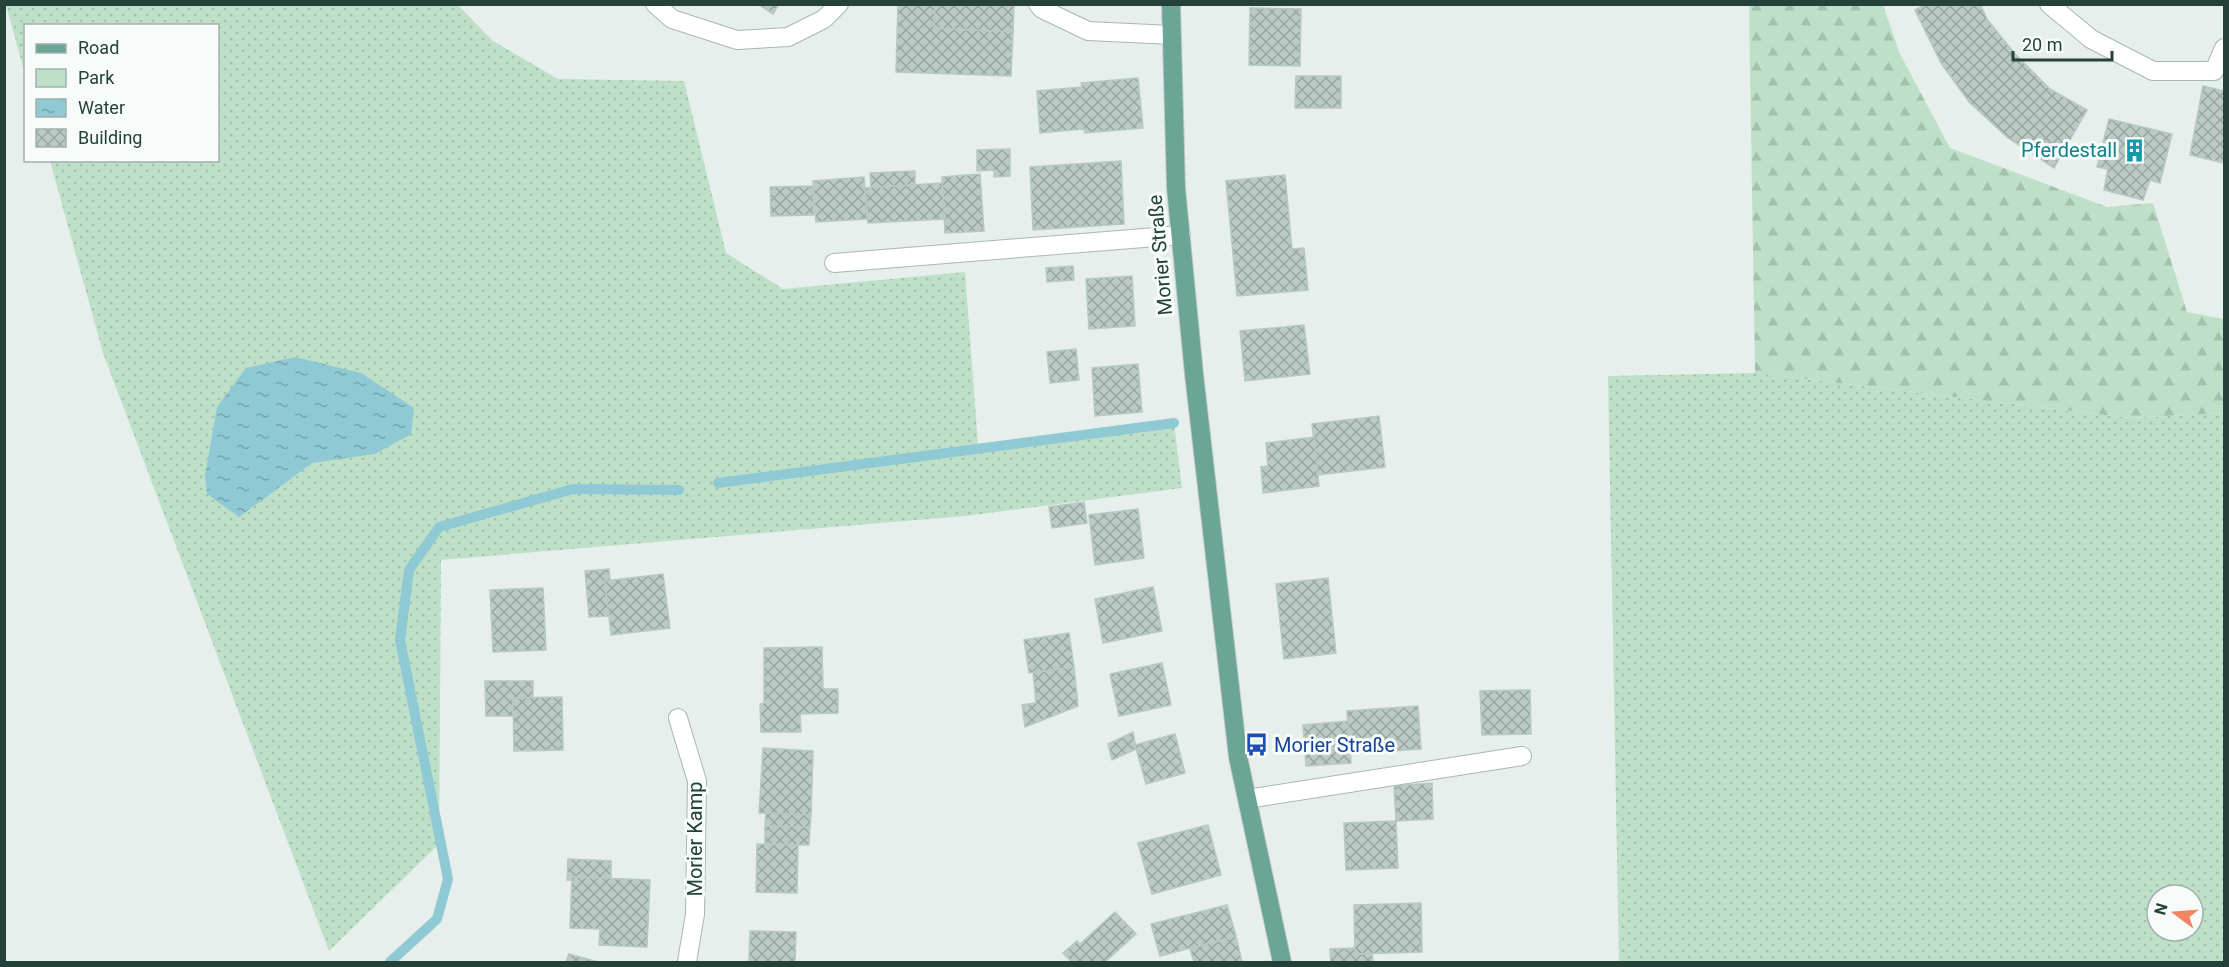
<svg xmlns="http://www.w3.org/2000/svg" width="2229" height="967" viewBox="0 0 2229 967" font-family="Roboto,sans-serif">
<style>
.green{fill:url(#green-dots);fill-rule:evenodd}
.forest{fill:url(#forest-firs)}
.water{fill:url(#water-ripples)}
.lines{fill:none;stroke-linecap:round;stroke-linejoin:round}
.stream{stroke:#8ec9d4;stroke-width:10}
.building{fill:url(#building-cross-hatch);stroke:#b8c9c2;stroke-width:1.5}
.minor-casing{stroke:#a8b8b2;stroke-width:20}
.major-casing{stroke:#c2cac8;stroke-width:20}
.minor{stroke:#fff;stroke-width:18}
.major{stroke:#6aa596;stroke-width:18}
.labels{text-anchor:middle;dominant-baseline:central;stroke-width:6;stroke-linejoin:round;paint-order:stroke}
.culture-label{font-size:20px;fill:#0d838f;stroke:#f7fbf9;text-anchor:end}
.street-label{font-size:20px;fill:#24423a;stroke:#f7fbf9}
.transit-label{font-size:20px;fill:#164399;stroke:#f7fbf9;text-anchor:start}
</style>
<defs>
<pattern id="green-dots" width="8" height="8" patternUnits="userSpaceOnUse" patternTransform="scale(1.5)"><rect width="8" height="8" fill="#bfe0c8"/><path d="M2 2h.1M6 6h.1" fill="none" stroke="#a4c1ad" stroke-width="1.8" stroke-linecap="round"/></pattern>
<pattern id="forest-firs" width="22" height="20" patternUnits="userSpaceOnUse" patternTransform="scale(1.5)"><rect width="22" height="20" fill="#bfe0c8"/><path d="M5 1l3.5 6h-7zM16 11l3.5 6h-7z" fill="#a4c1ad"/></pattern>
<pattern id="water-ripples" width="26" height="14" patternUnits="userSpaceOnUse" patternTransform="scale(1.5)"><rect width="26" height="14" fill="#8ec9d4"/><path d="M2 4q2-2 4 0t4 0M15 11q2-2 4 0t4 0" fill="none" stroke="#74a5ad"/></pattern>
<pattern id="building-cross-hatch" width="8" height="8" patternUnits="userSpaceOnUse" patternTransform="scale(1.5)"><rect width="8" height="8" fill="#bbcac4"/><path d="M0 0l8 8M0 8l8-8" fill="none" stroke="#98a6a0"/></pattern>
</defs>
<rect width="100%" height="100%" fill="#e6efeb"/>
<g class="green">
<path d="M6 5H458L493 41 558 79 684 81 726 253 783 289 965 272 978 445 1174 423 1182 488 965 516 441 560 439 844 329 951 103 353 50 161 218 160V26H26L25 74Z"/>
<path d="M1755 373 2130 418 2224 413V962H1619L1608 376ZM2157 895H2193V931H2157Z"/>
</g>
<path class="forest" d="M1749 5H1883L1900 54 1950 148 2107 207 2153 203 2187 312 2224 319V413L2130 418 1755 373Z"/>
<path class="water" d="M295 357 361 373 414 408 411 434 375 454 312 463 239 517 207 494 205 475 217 407 246 368Z"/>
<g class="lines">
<g class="stream">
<path d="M718 483 1174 423"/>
<path d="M390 962 437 919 448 879 400 640 409 570 439 527 573 489 679 490"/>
</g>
</g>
<g class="building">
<path d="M758 4H779L773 14Z"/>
<path d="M898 4H935L934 28 1013 32 1011 76 896 72Z"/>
<path d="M935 4H1014L1013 32 934 28Z"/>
<path d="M1926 4H1980L1987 19 2015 54 2050 89 2087 110 2054 168 2008 138 1969 102 1941 63 1915 10Z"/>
<path d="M1250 8 1301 9 1300 66 1249 65Z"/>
<path d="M1296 76H1341V108H1295Z"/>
<path d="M1138 78 1143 128 1085 133 1084 129 1040 133 1037 91 1082 87 1081 83Z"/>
<path d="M2203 86 2224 91V163L2190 155Z"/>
<path d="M2109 119 2172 134 2160 183 2150 180 2143 200 2104 190 2108 169 2097 167Z"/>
<path d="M1010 149V176L994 177V170L977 171V150Z"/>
<path d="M1121 161 1124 224 1033 230 1030 167Z"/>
<path d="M915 171V185L871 188 870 173Z"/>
<path d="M980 174 984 231 945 233 942 177Z"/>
<path d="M1285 175 1292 249 1304 248 1308 290 1237 296 1226 181Z"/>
<path d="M864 177 867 219 816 222 813 181Z"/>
<path d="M942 183 945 219 868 223 865 188Z"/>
<path d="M813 186 814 215 771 216 770 187Z"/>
<path d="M1073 266 1074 280 1047 282 1046 268Z"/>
<path d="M1132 276 1135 326 1089 329 1086 279Z"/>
<path d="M1304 325 1310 374 1245 381 1240 331Z"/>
<path d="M1076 349 1079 380 1050 383 1047 352Z"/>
<path d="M1138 364 1142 412 1095 416 1092 368Z"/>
<path d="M1379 416 1385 467 1318 475 1312 424Z"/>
<path d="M1314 437 1319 486 1263 493 1261 467 1268 466 1266 443Z"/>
<path d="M1084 502 1087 523 1052 528 1049 507Z"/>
<path d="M1138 509 1144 558 1095 565 1089 515Z"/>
<path d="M609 569 610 580 605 581 609 616 589 617 585 571Z"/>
<path d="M663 574 670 628 611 635 605 581Z"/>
<path d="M1328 578 1336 653 1284 659 1276 584Z"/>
<path d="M1153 587 1162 631 1103 643 1095 599Z"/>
<path d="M543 588 546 650 493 652 490 590Z"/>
<path d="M1069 633 1074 667 1029 673 1024 640Z"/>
<path d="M822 647 823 689H838V713L800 714 801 732H761L760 704 764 703V648Z"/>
<path d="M1162 663 1171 705 1119 716 1110 674Z"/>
<path d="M1074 667 1078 706 1025 727 1022 705 1036 703 1033 673Z"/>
<path d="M485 681H533V698H513V716H486Z"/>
<path d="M1530 690 1531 734 1482 735 1480 691Z"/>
<path d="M562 697 563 750 514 751 513 698Z"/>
<path d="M1418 706 1421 749 1350 754 1347 711Z"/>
<path d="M1348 721 1351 763 1306 766 1303 725Z"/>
<path d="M1133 732 1136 749 1112 760 1108 744Z"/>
<path d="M1175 734 1185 773 1146 784 1135 745Z"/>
<path d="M763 748 813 751 811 815 759 813Z"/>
<path d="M1432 783 1433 819 1396 821 1394 786Z"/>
<path d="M766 813 811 815 810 827 765 826Z"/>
<path d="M1396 821 1398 868 1346 870 1344 823Z"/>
<path d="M1208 825 1221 875 1152 894 1138 843Z"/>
<path d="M765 826 810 827 809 845 765 844Z"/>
<path d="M757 844 798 845 797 893 756 892Z"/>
<path d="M568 859 611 861V878L572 877 573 880H567Z"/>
<path d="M572 877 650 880 647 947 599 945 600 929 570 928Z"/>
<path d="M1421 903 1422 952 1355 954 1354 905Z"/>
<path d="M1227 905 1236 936 1160 956 1151 924Z"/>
<path d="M1115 912 1136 934 1105 962H1072L1063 953 1077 941 1080 944Z"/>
<path d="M750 931 796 932 795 962H749Z"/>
<path d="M1236 936 1242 962H1194L1190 949Z"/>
<path d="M1355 948V954H1372L1373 962H1331L1330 949Z"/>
<path d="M569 954 598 962H566Z"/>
</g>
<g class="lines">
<defs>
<g id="minor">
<path d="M655 4 672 19 737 40 788 37 824 19 839 4"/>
<path d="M1038 4 1042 9 1088 31 1172 35"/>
<path d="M2049 4 2091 39 2153 71H2214L2224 48"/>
<path d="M834 263 1181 235"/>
<path d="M678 718 697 781 695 914 687 962"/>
<path d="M1247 799 1522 756"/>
</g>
<path id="major" d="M1171 4 1176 188 1194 374 1238 757 1282 962"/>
</defs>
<use href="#minor" class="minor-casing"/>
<use href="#major" class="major-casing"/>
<use href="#minor" class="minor"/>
<use href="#major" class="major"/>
</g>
<defs>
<symbol id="building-bare" viewBox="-9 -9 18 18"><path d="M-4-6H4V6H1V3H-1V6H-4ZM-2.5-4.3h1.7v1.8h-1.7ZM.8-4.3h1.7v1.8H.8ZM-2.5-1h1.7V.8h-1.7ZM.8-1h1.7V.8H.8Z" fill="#0f9aa8" stroke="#f7fbf9" stroke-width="2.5" paint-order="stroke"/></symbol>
<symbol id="bus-bare" viewBox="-9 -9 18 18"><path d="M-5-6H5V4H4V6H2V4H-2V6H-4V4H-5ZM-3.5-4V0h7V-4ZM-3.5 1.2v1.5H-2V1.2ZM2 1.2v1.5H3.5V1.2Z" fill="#1a4fb4" stroke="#f7fbf9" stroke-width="2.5" paint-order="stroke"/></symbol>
</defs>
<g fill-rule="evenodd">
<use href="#building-bare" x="2118" y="134" width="33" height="33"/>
<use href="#bus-bare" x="1240" y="728" width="33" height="33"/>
</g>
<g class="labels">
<g class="culture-label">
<text x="2117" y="150">Pferdestall</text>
</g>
<g class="street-label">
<text transform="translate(1160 255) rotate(-95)">Morier Straße</text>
<text transform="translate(695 839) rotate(-90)">Morier Kamp</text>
</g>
<g class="transit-label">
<text x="1274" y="745">Morier Straße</text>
</g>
</g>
<rect width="2229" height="967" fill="none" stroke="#24423a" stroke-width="12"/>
<rect x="24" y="24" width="195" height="138" fill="#f7fbf9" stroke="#a3b1ad" stroke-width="1.5"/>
<rect x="36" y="44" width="30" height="9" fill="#6aa596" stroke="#a3b1ad" stroke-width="1.5"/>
<text x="78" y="54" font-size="18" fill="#24423a">Road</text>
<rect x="36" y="69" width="30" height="18" fill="#bfe0c8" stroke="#a3b1ad" stroke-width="1.5"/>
<text x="78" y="84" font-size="18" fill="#24423a">Park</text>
<rect x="36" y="99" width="30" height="18" fill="url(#water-ripples)" stroke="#a3b1ad" stroke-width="1.5"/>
<text x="78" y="114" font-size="18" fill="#24423a">Water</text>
<rect x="36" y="129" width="30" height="18" fill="url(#building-cross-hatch)" stroke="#a3b1ad" stroke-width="1.5"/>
<text x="78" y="144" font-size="18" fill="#24423a">Building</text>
<g transform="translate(2175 913) rotate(286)"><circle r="28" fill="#f7fbf9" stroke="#a3b1ad" stroke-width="1.5"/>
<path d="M0-4.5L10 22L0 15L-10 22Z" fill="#f4845f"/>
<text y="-9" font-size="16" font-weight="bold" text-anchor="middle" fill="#24423a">N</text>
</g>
<path d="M2013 51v9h99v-9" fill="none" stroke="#24423a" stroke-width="3"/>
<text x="2022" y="51" font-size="18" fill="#24423a" stroke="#f7fbf9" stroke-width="4.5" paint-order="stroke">20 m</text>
</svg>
